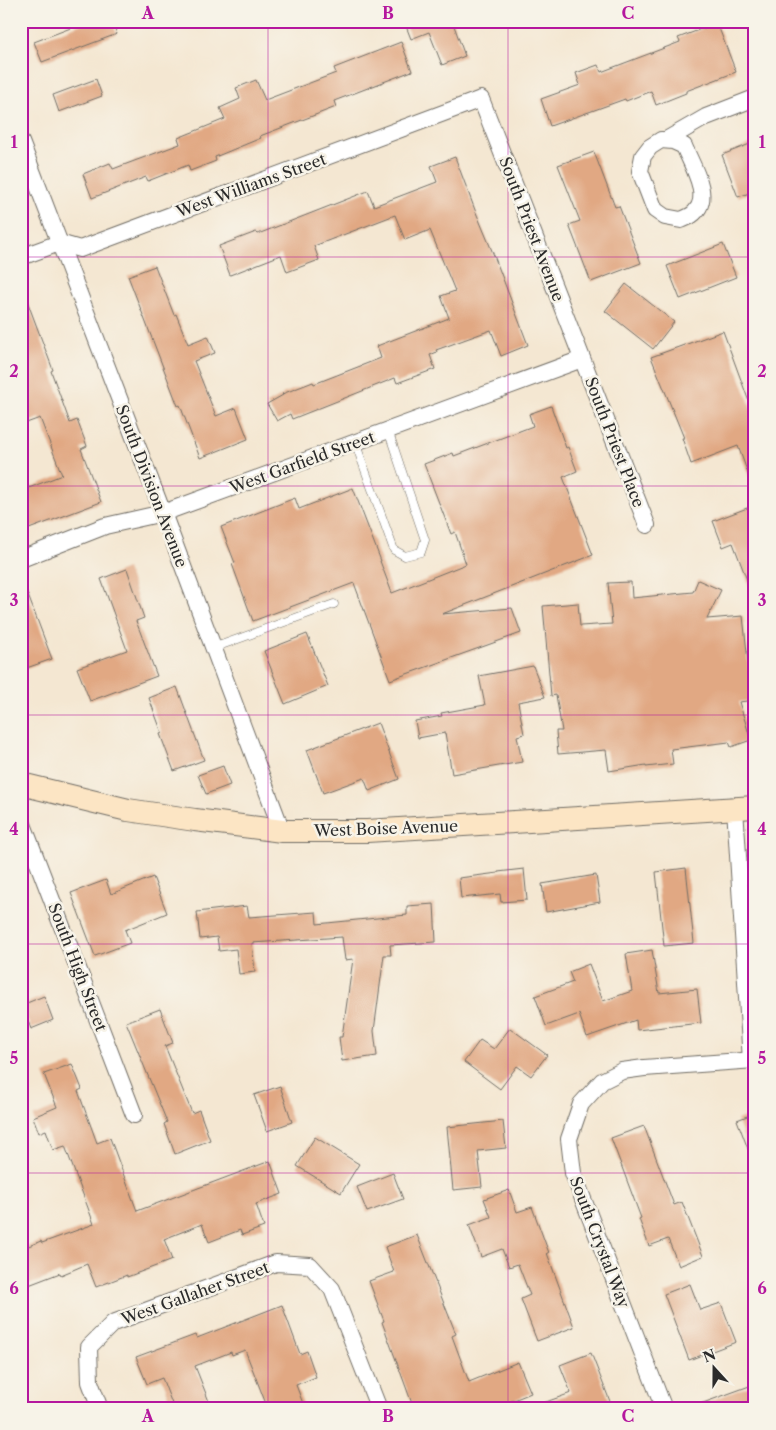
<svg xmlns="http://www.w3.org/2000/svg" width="776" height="1430" viewBox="0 0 776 1430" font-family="'Libre Caslon Text',serif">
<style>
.building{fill:#e1a883}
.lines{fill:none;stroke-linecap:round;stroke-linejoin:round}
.lane-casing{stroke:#716d65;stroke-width:9}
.street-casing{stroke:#716d65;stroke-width:18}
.secondary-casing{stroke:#716d65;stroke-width:24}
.lane{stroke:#fff;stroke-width:8}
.street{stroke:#fff;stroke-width:16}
.secondary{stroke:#fce5c4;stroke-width:22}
.grid{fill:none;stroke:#b5179e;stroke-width:1;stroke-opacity:0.55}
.labels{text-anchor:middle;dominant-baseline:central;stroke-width:5;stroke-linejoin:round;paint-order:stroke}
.street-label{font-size:16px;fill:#2b2b2b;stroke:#f7f3e8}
.neatline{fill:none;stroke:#b5179e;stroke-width:2}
.grid-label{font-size:16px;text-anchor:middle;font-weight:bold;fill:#b5179e}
</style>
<rect width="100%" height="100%" fill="#f7f3e8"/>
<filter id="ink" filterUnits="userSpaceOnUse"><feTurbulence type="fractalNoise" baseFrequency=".02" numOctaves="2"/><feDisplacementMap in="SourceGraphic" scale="10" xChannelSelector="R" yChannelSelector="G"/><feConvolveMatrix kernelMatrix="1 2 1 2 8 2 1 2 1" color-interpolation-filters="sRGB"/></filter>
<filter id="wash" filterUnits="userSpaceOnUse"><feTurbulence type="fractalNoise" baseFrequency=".0096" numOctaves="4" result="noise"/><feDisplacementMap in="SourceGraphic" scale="20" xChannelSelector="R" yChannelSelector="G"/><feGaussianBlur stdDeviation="1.12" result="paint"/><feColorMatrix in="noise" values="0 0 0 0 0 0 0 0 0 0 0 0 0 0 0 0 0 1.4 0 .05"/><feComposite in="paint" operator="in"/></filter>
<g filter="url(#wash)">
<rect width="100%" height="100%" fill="#f4e7d2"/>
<g id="blocks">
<g class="building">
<path d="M89 21H112L117 34 42 62 34 42Z"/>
<path d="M404 21H453V23L465 56 442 65 429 32 411 39Z"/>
<path d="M717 23 736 72 686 91V93L656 105 651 91 626 101 625 99 550 126 541 99 580 85 576 73 598 65 601 72 680 42 678 38Z"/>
<path d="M401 42 412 71 334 101 336 107 260 136 261 138 215 157 216 161 190 171 188 165 148 181 146 177 92 198 83 174 110 163 113 169 180 144 178 138 225 119 220 108 240 99 236 88 256 80 265 100 336 73 334 68Z"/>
<path d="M96 79 102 96 59 112 53 95Z"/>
<path d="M755 142V191L738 197 722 155Z"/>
<path d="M594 152 615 207 619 206 641 263 591 282 569 225 580 221 558 165Z"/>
<path d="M455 157 475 210 495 258 528 345 501 356 491 330 436 350 437 352 430 355 435 369 397 383 395 378 292 419 290 414 277 421 267 404 283 395 282 394 313 382 314 384 381 358 377 346 449 318 441 296 455 291 430 230 405 240 395 215 314 246 319 260 287 272 281 255 230 275 219 246 256 232 258 234 368 191 374 206 437 182 431 166Z"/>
<path d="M723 244 736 277 680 299 667 266Z"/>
<path d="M155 266 174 315 176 314 188 344 208 336 215 353 194 361 216 416 236 408 248 439 200 458 180 405 178 406 128 276Z"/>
<path d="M626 284 674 322 653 349 605 311Z"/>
<path d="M21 290H23L53 370 51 371 70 423 77 420 87 446 81 449 101 502 21 532V491L62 475 40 418 21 425Z"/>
<path d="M723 331 755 418V486L753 487 738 446 691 464 682 438H684L651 357Z"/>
<path d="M551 406 566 448 568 447 577 471 563 477 593 555 442 614 512 608 521 633 390 680 354 583 253 621 232 564 235 563 221 527 295 498 299 509 353 488 381 561H380L392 593 423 581 466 564 455 532 451 534 424 464 453 453 454 456 533 426 529 414Z"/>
<path d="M755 505V596H753L733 543 723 547 713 521Z"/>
<path d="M127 569 144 618 136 621 157 676 90 701 77 668 127 650 101 579Z"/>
<path d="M698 580 721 590 707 619 743 616 749 671H755V700L739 702 751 740 731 747 729 742 671 749 673 764 646 767V765L609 771 606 750 558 754 556 731H562L556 695 551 696 543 606 578 603 580 626 612 624 608 583 631 582 632 598 693 592Z"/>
<path d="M21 582H23L52 659 21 670Z"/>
<path d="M307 634 328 686 285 704 264 651Z"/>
<path d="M533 666 545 697 518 702 524 734 517 736 522 762 452 774 445 733 418 738 415 721 442 716 441 713 485 705 479 676Z"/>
<path d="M177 687 204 760 174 771 160 734 162 733 149 698Z"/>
<path d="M378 723 399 779 369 791 364 778 323 793 307 750Z"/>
<path d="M223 766 230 785 206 794 198 775Z"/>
<path d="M686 868 694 943 664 946 656 872Z"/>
<path d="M524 869 527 900 501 902 500 894 461 898 459 878 498 873V872Z"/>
<path d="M596 875 600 902 546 912 542 884Z"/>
<path d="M153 877 167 913 125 930 130 943 95 956 71 893 106 880 111 894Z"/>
<path d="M434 904 436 942 390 945 391 955H384L374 1031 377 1056 342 1061 339 1037H342L353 959 345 960 342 937 252 943 255 972 239 974 236 949 219 951 217 937 200 939 197 912 247 906 249 917 316 912 317 924 407 915V906Z"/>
<path d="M652 950 659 993 697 989 701 1023 637 1030 636 1020 587 1037 579 1014 546 1026 535 996 573 982 569 972 589 964 603 1001 632 991 626 954Z"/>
<path d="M44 996 53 1020 31 1029 22 1005Z"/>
<path d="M160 1009 173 1043 165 1046 192 1113 199 1110 210 1140 175 1154 164 1124 167 1122 126 1022Z"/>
<path d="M510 1028 547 1055 531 1076 517 1066 500 1089 464 1062 480 1040 494 1049Z"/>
<path d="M72 1064 82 1089 78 1091 97 1143 110 1138 137 1211 270 1161 282 1194 256 1204 264 1227 242 1235 240 1230 209 1242 202 1224 164 1239 172 1260 127 1277V1275L96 1287 87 1264 61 1275 60 1273 21 1288V1249L41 1241 42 1243 94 1224 65 1146 53 1150 46 1130 39 1133 33 1117 57 1107 44 1074Z"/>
<path d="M280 1086 292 1122 267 1131 254 1095Z"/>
<path d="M755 1113V1162H753L737 1120Z"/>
<path d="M503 1121 506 1148 478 1151 482 1187 453 1190 447 1127Z"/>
<path d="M644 1126 674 1205 682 1202 703 1256 679 1266 668 1239 649 1246 639 1219 641 1218 611 1138Z"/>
<path d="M315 1137 359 1164 341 1193 297 1166Z"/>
<path d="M393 1173 403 1199 367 1212 357 1187Z"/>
<path d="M509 1190 517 1212 532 1207 549 1253H547L574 1327 537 1341 521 1299 530 1295 518 1264 509 1267 502 1249 481 1257 469 1225 491 1217 484 1199Z"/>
<path d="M417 1235 456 1334 452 1336 469 1382 518 1362 531 1393 492 1409H414L382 1322 384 1321 369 1281 394 1272 385 1247Z"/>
<path d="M690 1284 700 1310 721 1303 736 1342 689 1360 664 1294Z"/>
<path d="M282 1305 300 1354 307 1351 316 1377 296 1385 305 1409H268L245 1350 232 1355 231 1352 195 1366 212 1409H174L162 1378 147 1384 136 1357 195 1335 197 1338Z"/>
<path d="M591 1353 613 1409H533L532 1407 571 1393 560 1365Z"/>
<path d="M755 1384V1409H692V1407Z"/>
</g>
</g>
</g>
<g filter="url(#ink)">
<use href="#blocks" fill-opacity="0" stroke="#716d65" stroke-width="1"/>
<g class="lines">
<defs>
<g id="lane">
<path d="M355 442 394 550 405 556 421 552 425 540 388 430"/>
<path d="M213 648 334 604"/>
</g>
<g id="street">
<path d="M661 140 673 141 684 146C691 164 712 196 695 212 692 216 686 218 681 220L665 217 655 210 640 171 643 156 650 147Z"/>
<path d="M666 140 706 117 755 98"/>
<path d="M21 142 163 513 282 831"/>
<path d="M21 257 59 243 80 249 481 99 647 525"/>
<path d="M21 559 105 526 163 513 582 359"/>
<path d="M735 808 751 1061"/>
<path d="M21 819 134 1115"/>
<path d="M100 1409 90 1382 89 1347 113 1323 276 1263 310 1265 332 1289 379 1409"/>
<path d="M664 1409 573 1173 569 1139 581 1104 602 1081 622 1071 644 1068 755 1060"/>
</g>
<path id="secondary" d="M21 784 128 810 195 820 282 831H367L755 807"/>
</defs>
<use href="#lane" class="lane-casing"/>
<use href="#street" class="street-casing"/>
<use href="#secondary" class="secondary-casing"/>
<use href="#lane" class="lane"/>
<use href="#street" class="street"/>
<use href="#secondary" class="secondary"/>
</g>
</g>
<path class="grid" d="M268 21V1409M508 21V1409M21 257H755M21 486H755M21 715H755M21 944H755M21 1173H755"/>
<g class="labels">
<g class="street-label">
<text transform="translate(251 185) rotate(-20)">West Williams Street</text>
<text transform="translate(532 229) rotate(69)">South Priest Avenue</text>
<text transform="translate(615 442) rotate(69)">South Priest Place</text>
<text transform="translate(302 462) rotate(-20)">West Garfield Street</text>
<text transform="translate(152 486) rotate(69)">South Division Avenue</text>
<text transform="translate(386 828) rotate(-2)">West Boise Avenue</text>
<text transform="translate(78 967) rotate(69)">South High Street</text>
<text transform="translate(600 1242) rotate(69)">South Crystal Way</text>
<text transform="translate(195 1293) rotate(-20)">West Gallaher Street</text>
</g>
</g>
<rect width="776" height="1430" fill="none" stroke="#f7f3e8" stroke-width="55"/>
<g transform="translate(714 1368) rotate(339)" stroke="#f7f3e8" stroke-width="4" paint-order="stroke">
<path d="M0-4L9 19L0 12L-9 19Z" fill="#2b2b2b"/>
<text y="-8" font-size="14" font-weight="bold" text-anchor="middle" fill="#2b2b2b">N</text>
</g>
<rect x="28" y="28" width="720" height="1374" class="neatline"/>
<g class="grid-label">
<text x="148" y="19">A</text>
<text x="388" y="19">B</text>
<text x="628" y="19">C</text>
<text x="14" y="148">1</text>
<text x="762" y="148">1</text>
<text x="14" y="377">2</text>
<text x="762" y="377">2</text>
<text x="14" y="606">3</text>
<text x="762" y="606">3</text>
<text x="14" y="835">4</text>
<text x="762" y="835">4</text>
<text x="14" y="1064">5</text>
<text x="762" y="1064">5</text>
<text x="14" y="1294">6</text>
<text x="762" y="1294">6</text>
<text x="148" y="1422">A</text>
<text x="388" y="1422">B</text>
<text x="628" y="1422">C</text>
</g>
</svg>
